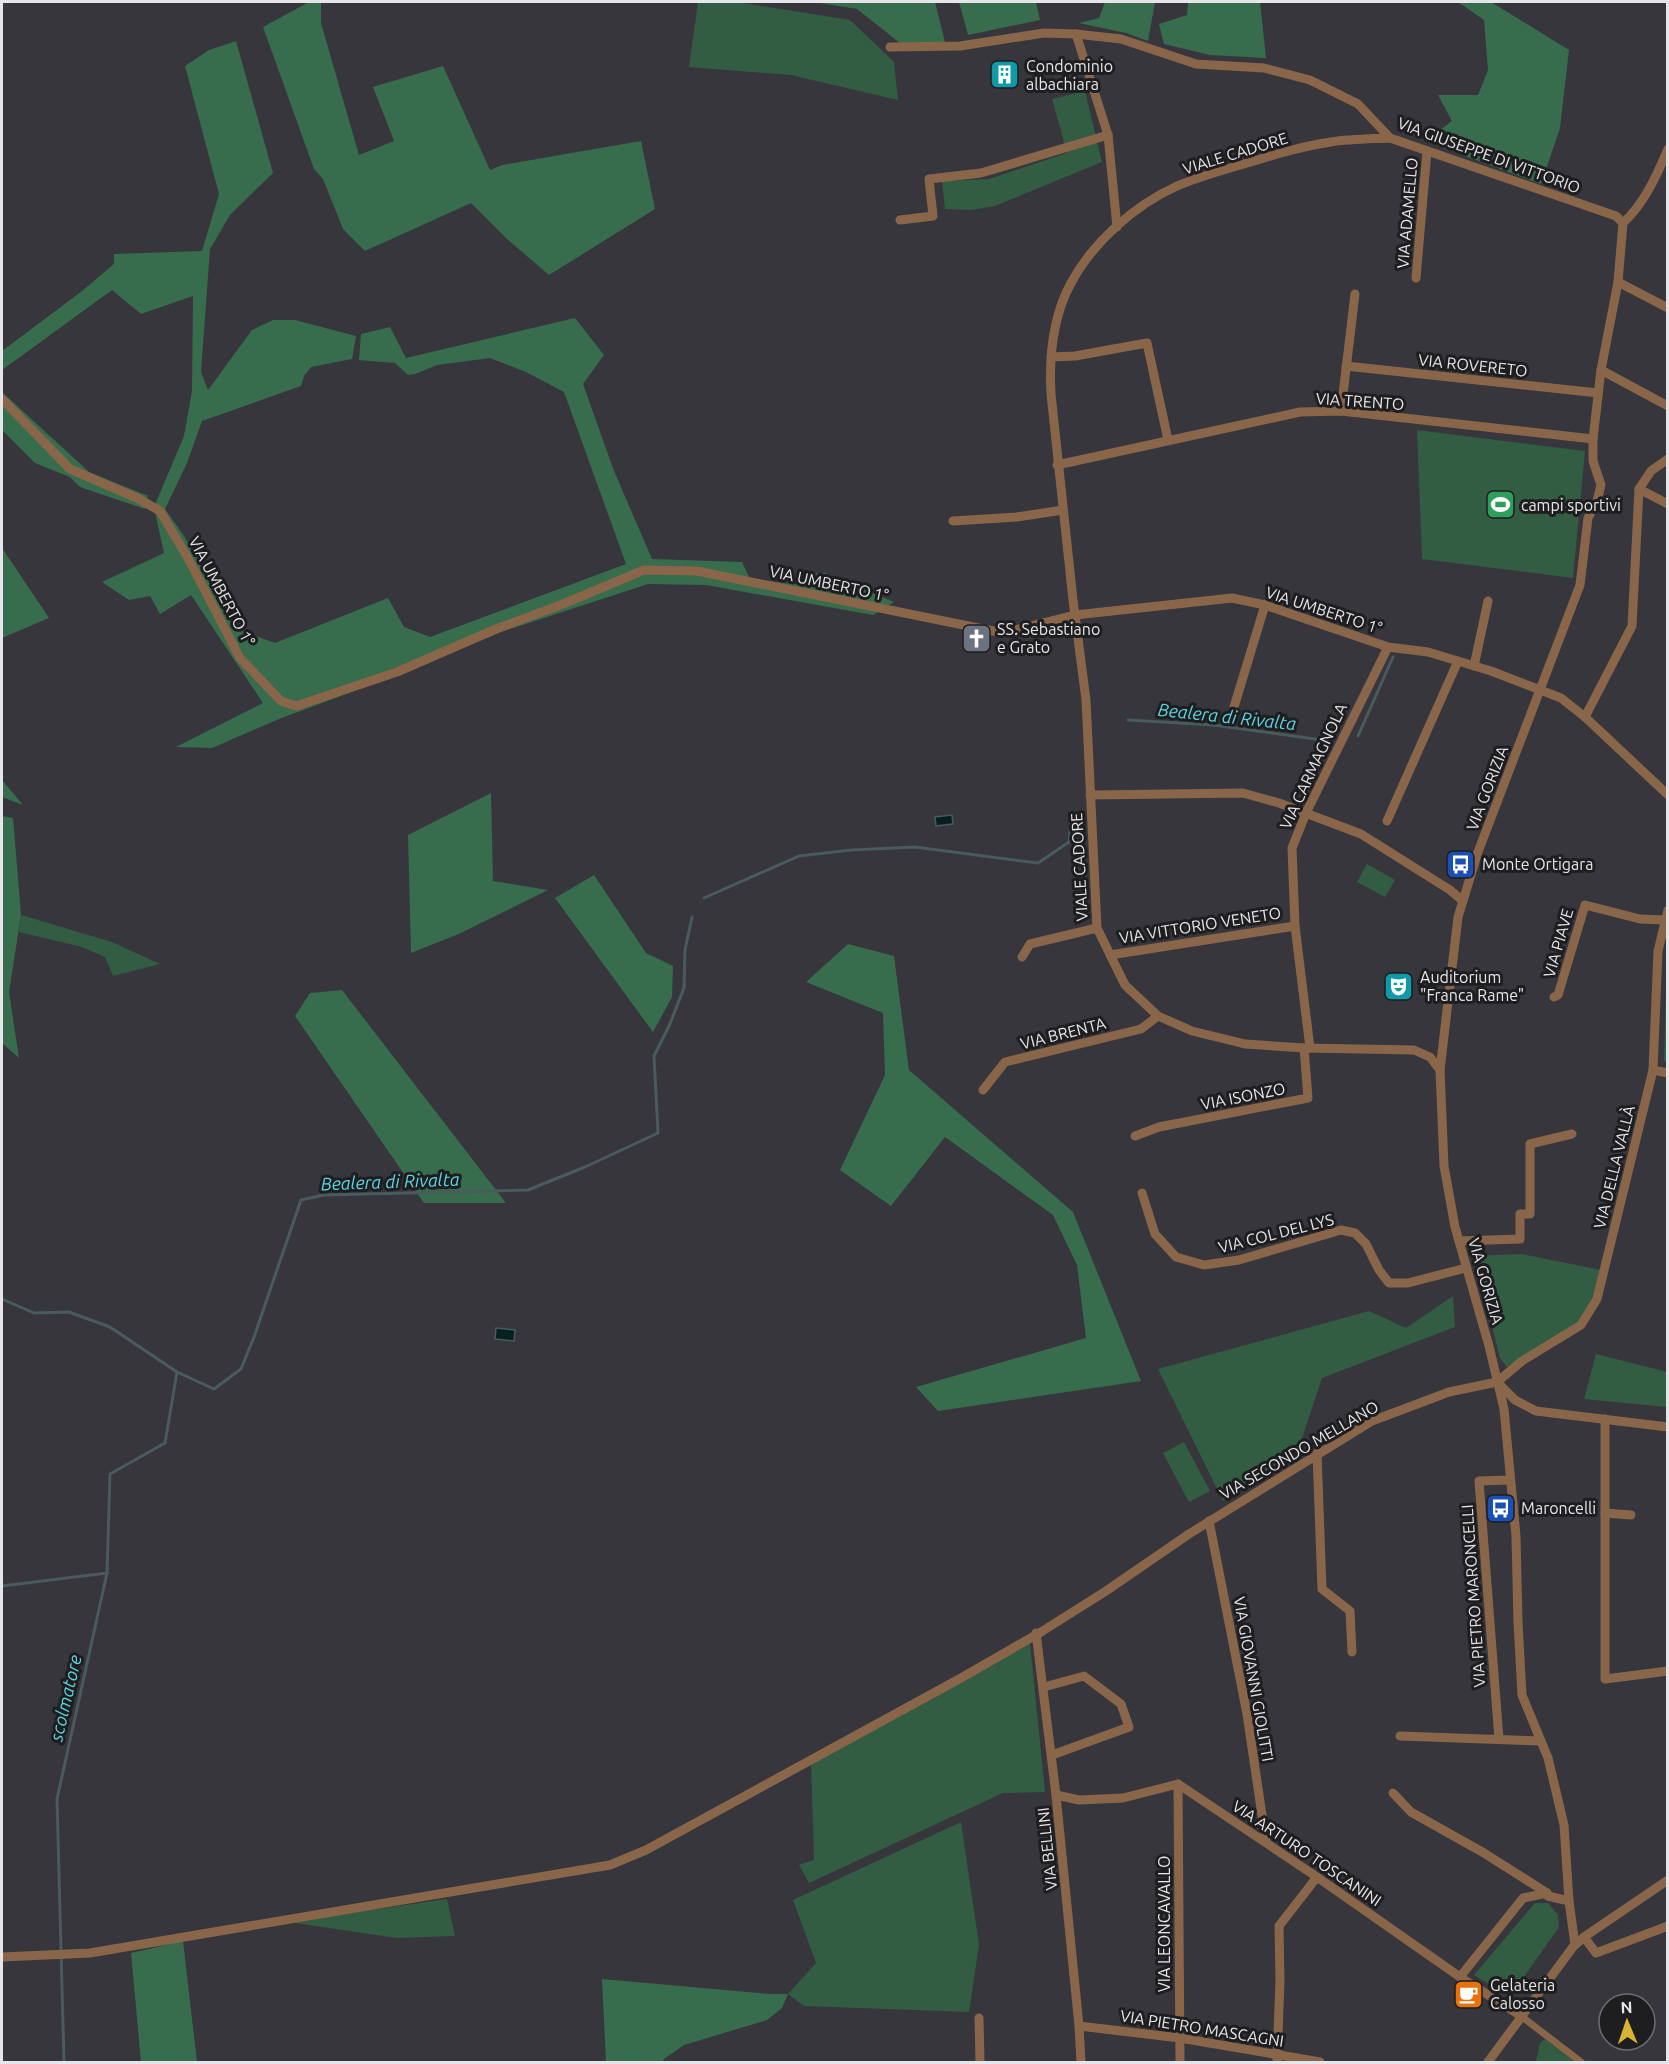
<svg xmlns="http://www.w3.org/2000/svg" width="1669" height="2064" viewBox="0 0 1669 2064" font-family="Ubuntu,sans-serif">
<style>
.green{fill:#325d42}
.forest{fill:#376d4c}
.water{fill:#061f21;stroke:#495b5d;stroke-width:1.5}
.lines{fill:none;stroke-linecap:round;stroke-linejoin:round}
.stream{stroke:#495b5d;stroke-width:3}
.pedestrian{stroke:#896649;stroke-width:7}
.minor{stroke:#896649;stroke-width:9}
.labels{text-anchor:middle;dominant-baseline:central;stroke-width:6;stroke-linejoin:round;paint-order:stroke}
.poi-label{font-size:16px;fill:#e6e6ea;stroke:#1e1e21;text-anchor:start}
.street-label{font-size:16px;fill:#e6e6ea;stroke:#1e1e21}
.water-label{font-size:18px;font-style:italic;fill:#5cd6e0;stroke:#1e1e21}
</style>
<rect width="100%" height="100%" fill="#37363d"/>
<g class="green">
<path d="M698 2H736L850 20 894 62 898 100 791 75 689 67Z"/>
<path d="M1085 91 1102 162 995 206 971 210 945 209 942 181 989 179 1067 153 1052 99Z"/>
<path d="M1417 430 1585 451 1573 578 1422 559Z"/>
<path d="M1367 864 1395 880 1385 897 1357 882Z"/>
<path d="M21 915 112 942 160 964 113 976 105 957 82 947 19 932Z"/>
<path d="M1667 953 1668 1062H1667L1664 1061Z"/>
<path d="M1521 1254 1601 1270 1593 1300 1579 1322 1507 1367 1500 1358 1474 1256Z"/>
<path d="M1453 1296 1455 1327 1322 1378 1298 1450 1223 1501 1158 1369 1369 1311 1406 1328Z"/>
<path d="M1596 1354 1667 1372V1407L1584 1399Z"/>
<path d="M1184 1442 1210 1491 1189 1502 1163 1453Z"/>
<path d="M1030 1643 1045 1792 1003 1793 809 1883 799 1865 814 1860 811 1764Z"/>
<path d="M961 1822 979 1945 969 2012 804 2006 788 1994 816 1963 793 1900Z"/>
<path d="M447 1899 455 1936 397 1938 288 1922Z"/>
<path d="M1535 1903H1548L1558 1915 1559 1927 1510 1997 1474 1975Z"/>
<path d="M1545 2039 1575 2062H1536L1540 2043Z"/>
</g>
<g class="forest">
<path d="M309 2H321V23L359 155 394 141 373 87 443 66 490 170 502 165 641 141 655 209 549 275 507 239 471 203 365 251 343 229 323 179 314 169 263 27Z"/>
<path d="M814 2H935L945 42 900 43 857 9Z"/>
<path d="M959 2H1036L1040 20 968 35Z"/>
<path d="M1105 2H1155L1148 41 1126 33 1079 23 1099 18Z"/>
<path d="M1188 2H1260L1266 58 1210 55 1164 44 1159 24 1187 15Z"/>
<path d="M1458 2H1491L1569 50 1560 128 1541 184 1425 141 1452 121 1438 95H1478L1488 70 1484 20Z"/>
<path d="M236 41 273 173 230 215 210 249 201 372 208 390 252 330 273 320H295L356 336 352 359 311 367 304 376 301 386 202 421 187 463 165 509 184 536 240 630 275 643 388 598 404 627 430 637 626 564 564 392 526 372 490 358 437 365 415 374 408 375 395 363 359 360 361 334 390 327 406 358 575 318 604 355 583 384 614 471 652 559 742 562 750 579 802 585 805 574 825 573 894 602 873 615 706 585 648 584 498 633 408 671 279 719 212 748 176 747 263 703 191 595 160 614 150 596 129 600 102 582 164 553 154 507 184 436 192 391 193 296 141 314 112 290 2 370V351L82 291 114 264V254L202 251 219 194 185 66 209 50Z"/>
<path d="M2 392 89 472 148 496 145 509 80 487 70 477 35 463 2 430Z"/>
<path d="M2 548 49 618 2 638Z"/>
<path d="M2 780 23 805 2 797Z"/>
<path d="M491 793 493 881 548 890 461 933 411 953 408 835Z"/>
<path d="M2 816 13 818 21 915 9 992 19 1058 2 1043Z"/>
<path d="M594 875 646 953 673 966 672 997 653 1032 555 898Z"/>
<path d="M848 944 894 956 909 1070 1073 1212 1141 1381 938 1411 916 1387 1086 1338 1077 1265 1053 1215 945 1137 891 1206 840 1170 885 1075 883 1013 806 982Z"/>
<path d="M342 990 486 1177 506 1203H424L295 1016 310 993Z"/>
<path d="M183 1941 197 2062H141L131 1953Z"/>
<path d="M602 1979 769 1994H788L782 2008 767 2020 684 2045 664 2059 662 2062H606Z"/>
</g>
<g class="water">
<path d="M952 815 953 824 936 826 935 817Z"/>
<path d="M496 1328 515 1330 514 1341 495 1339Z"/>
</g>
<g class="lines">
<g class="stream">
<path d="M1128 720 1214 725 1322 740"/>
<path d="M1358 736 1393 657"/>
<path d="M704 898 799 856 851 850 915 847 1038 863 1069 842 1071 822"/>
<path d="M2 1299 34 1313 69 1312 110 1327 177 1372 214 1389 241 1369 254 1337 301 1200 324 1195 528 1190 585 1167 658 1133 654 1056 669 1026 684 988 685 950 692 917"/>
<path d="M2 1586 107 1573"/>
<path d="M64 2062 57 1799 107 1573 110 1474 165 1443 177 1372"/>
</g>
<path class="pedestrian" d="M1521 2016 1581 2062"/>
<g class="minor">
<path d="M1076 34 1108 135 1117 227"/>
<path d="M890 47 960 46 1044 33 1076 34 1121 39 1196 64 1264 68 1310 80 1358 104 1390 138 1616 216 1623 223 1618 282 1601 370 1593 439V461L1601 485 1597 501 1588 518 1580 585 1478 852 1458 917 1440 1070 1444 1166 1455 1227 1489 1346 1504 1409 1516 1536 1518 1622 1522 1695 1548 1758 1564 1825 1569 1901 1575 1945"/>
<path d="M1390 138C1370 139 1350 139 1331 142 1303 146 1277 154 1251 162 1226 169 1201 176 1177 186 1135 205 1093 242 1071 283 1053 316 1049 358 1051 394L1073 600 1086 700 1097 928 1125 985 1158 1016 1192 1031 1245 1044 1304 1048 1414 1050 1430 1057 1440 1070"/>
<path d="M900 220 933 216 929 179 981 173 1108 135"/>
<path d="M1623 223C1644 204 1657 175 1668 149"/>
<path d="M1416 278 1427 151"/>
<path d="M1618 282 1668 308"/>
<path d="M1051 357 1075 356 1147 343 1168 440"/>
<path d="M1346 366 1598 393"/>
<path d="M1601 370 1668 406"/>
<path d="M2 399 70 469 137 498 160 511 189 560 240 658 281 701 296 706 397 672 496 629 563 604 644 570 697 571 1003 633 1075 615 1232 598 1265 605 1388 647 1428 652 1491 671 1561 698 1585 717 1668 795"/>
<path d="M1341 411 1355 294"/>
<path d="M1057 465 1300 412 1341 411 1593 439"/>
<path d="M1639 489 1668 504"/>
<path d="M953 521 1017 517 1063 510"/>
<path d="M1474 666 1488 601"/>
<path d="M1234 707 1265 605"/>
<path d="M1585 717 1632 626 1639 489 1651 471 1668 459"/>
<path d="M1090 795 1243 793 1279 803 1361 834 1450 890 1463 901"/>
<path d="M1387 821 1458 661"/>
<path d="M1110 955 1295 926"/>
<path d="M1022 957 1030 944 1097 928"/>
<path d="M1554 997 1558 995 1585 905 1640 919 1665 920"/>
<path d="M1310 1048 1295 926 1292 848 1306 813 1388 647"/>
<path d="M1653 1070 1668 1073"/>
<path d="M983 1090 1005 1062 1141 1029 1158 1016"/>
<path d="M1135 1136 1159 1127 1308 1098 1304 1048"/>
<path d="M1142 1193 1155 1234 1176 1257 1204 1265 1239 1260 1341 1230 1355 1233 1366 1244 1379 1270 1389 1283H1408L1466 1268"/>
<path d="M1459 1241 1520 1239V1214H1530V1144L1572 1134"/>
<path d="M1498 1383 1515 1400 1536 1411 1668 1427"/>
<path d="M1605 1419V1679L1668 1671"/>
<path d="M1317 1453 1322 1589 1350 1611 1352 1652"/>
<path d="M1605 1513 1631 1515"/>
<path d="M1209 1521 1247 1714 1266 1842"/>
<path d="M1036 1633 1056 1795 1079 2026 1081 2062"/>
<path d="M1044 1687 1084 1676 1121 1704 1129 1727 1052 1755"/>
<path d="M1400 1736 1541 1741"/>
<path d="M1499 1739 1479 1481 1510 1480"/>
<path d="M1178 1784 1180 2062"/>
<path d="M1393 1793 1411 1812 1484 1853 1547 1893"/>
<path d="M1056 1795 1079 1800 1123 1798 1178 1784 1317 1877 1460 1977 1521 2016"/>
<path d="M1584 1937 1596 1953 1668 1926"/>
<path d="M2 1957 90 1953 610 1865 646 1850 961 1678 1041 1632 1106 1591 1189 1534 1372 1421 1449 1392 1497 1382 1522 1361 1581 1325 1597 1299 1653 1070 1658 951 1668 910"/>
<path d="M1460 1977 1523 1898 1547 1893 1548 1896 1569 1901"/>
<path d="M979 2018 980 2062"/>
<path d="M1079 2026 1180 2038 1320 2062"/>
<path d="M1277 2062 1280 1980 1279 1926 1317 1877"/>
<path d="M1488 2062 1573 1947 1584 1937 1668 1880"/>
</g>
</g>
<defs>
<symbol id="building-square" viewBox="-11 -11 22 22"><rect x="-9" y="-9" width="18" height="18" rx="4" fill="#0f9aa8" stroke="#1e1e21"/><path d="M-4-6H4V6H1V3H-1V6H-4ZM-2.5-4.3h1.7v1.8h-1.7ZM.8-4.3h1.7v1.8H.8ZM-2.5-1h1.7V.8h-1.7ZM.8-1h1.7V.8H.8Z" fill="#fff"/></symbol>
<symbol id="stadium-square" viewBox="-11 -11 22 22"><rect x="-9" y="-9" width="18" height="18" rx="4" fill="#2e9e5b" stroke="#1e1e21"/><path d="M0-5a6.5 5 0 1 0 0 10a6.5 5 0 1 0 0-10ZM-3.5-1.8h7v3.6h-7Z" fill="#fff"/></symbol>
<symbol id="church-square" viewBox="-11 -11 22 22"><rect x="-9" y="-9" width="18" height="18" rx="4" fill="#6b7280" stroke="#1e1e21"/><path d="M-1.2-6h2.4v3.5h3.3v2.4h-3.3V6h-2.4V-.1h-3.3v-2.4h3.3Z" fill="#fff"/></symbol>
<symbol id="bus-square" viewBox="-11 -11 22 22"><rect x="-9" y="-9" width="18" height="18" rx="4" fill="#1a4fb4" stroke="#1e1e21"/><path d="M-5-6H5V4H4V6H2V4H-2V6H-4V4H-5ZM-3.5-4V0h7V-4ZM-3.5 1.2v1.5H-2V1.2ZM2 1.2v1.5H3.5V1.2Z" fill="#fff"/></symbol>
<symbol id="theatre-square" viewBox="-11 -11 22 22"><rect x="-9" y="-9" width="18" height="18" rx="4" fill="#0f9aa8" stroke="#1e1e21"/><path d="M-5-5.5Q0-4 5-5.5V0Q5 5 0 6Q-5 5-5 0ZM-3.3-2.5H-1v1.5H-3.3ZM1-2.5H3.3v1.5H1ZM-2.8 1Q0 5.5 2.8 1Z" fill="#fff"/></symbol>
<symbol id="cafe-square" viewBox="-11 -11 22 22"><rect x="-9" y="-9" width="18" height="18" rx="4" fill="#e8710a" stroke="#1e1e21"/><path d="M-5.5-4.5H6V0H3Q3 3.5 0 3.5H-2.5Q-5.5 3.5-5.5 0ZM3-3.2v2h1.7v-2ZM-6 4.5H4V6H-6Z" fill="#fff"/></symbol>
</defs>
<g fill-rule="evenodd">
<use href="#building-square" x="988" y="58" width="33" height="33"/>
<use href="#stadium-square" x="1484" y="488" width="33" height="33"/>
<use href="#church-square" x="960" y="622" width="33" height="33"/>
<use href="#bus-square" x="1444" y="848" width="33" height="33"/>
<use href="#theatre-square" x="1382" y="970" width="33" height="33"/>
<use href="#bus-square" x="1484" y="1492" width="33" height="33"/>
<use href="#cafe-square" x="1452" y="1978" width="33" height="33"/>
</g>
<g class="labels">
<g class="poi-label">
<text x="1026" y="66">Condominio<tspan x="1026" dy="18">albachiara</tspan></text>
<text x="1521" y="505">campi sportivi</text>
<text x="997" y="629">SS. Sebastiano<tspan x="997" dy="18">e Grato</tspan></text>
<text x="1482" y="864">Monte Ortigara</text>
<text x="1420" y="977">Auditorium<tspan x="1420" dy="18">"Franca Rame"</tspan></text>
<text x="1521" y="1508">Maroncelli</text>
<text x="1490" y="1985">Gelateria<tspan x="1490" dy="18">Calosso</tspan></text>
</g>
<g class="street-label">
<text transform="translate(1235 153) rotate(-17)">VIALE CADORE</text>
<text transform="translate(1489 155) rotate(20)">VIA GIUSEPPE DI VITTORIO</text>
<text transform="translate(1407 213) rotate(-85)">VIA ADAMELLO</text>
<text transform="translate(1473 365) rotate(6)">VIA ROVERETO</text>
<text transform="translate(1360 401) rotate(4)">VIA TRENTO</text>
<text transform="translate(829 583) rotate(12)">VIA UMBERTO 1°</text>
<text transform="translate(222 591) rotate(62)">VIA UMBERTO 1°</text>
<text transform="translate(1324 610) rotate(18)">VIA UMBERTO 1°</text>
<text transform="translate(1313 766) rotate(-65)">VIA CARMAGNOLA</text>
<text transform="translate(1487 788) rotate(-69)">VIA GORIZIA</text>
<text transform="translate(1079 867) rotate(-93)">VIALE CADORE</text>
<text transform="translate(1200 925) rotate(-9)">VIA VITTORIO VENETO</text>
<text transform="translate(1558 943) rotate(-74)">VIA PIAVE</text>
<text transform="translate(1063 1033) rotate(-14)">VIA BRENTA</text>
<text transform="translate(1243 1096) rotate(-11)">VIA ISONZO</text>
<text transform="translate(1614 1167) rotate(-76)">VIA DELLA VALLÀ</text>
<text transform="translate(1276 1233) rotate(-14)">VIA COL DEL LYS</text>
<text transform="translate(1486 1281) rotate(74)">VIA GORIZIA</text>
<text transform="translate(1299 1450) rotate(-30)">VIA SECONDO MELLANO</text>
<text transform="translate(1473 1596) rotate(-94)">VIA PIETRO MARONCELLI</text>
<text transform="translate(1254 1679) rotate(80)">VIA GIOVANNI GIOLITTI</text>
<text transform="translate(1047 1849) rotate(-96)">VIA BELLINI</text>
<text transform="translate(1307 1853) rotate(34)">VIA ARTURO TOSCANINI</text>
<text transform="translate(1164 1924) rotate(-90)">VIA LEONCAVALLO</text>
<text transform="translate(1202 2028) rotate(9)">VIA PIETRO MASCAGNI</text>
</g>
<g class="water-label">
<text transform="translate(1227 716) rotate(6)">Bealera di Rivalta</text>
<text transform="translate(390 1181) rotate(-2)">Bealera di Rivalta</text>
<text transform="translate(65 1698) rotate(-77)">scolmatore</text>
</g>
</g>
<rect width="1669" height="2064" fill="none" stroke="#e6e6ea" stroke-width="6"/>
<g transform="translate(1627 2022) rotate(358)"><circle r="28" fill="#1e1e21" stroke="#6e6e71" stroke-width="1.5"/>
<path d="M0-4.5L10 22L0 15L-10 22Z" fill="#d9b334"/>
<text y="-9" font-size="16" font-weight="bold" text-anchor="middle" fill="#e6e6ea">N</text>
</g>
</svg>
